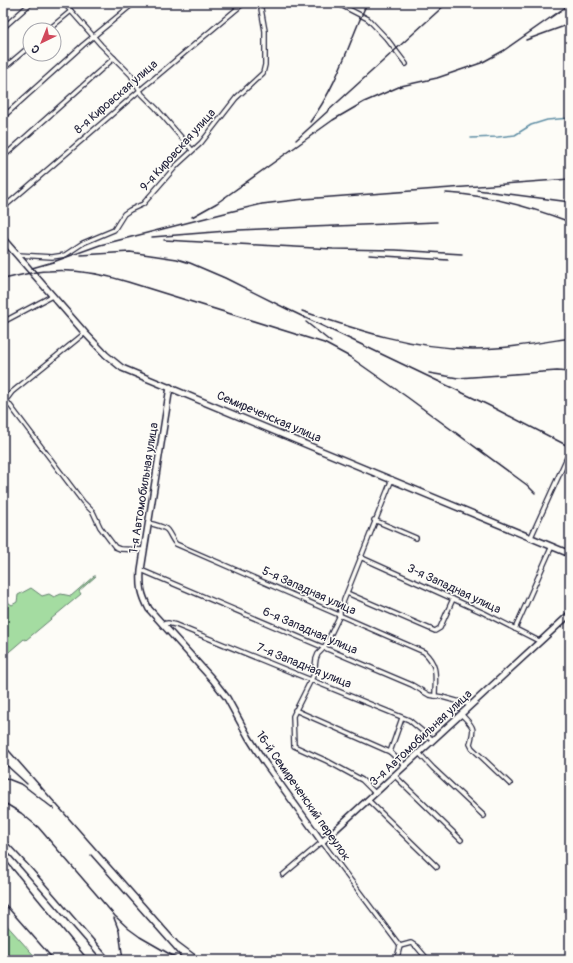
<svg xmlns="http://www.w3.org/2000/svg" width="573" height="963" viewBox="0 0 573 963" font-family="Pangolin,sans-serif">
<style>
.green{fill:#a4dca1;stroke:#637f6e}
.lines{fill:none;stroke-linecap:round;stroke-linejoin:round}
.stream{stroke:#618fa5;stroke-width:1.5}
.street-casing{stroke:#22223b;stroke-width:6}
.secondary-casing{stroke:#22223b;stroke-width:8}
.street{stroke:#fdfcf7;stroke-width:3.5}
.secondary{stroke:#fdfcf7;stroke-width:5}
.rail{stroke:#22223b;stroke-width:1.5}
.labels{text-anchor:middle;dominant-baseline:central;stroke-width:3;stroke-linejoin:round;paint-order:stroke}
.street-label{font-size:12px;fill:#22223b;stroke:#fdfcf7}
</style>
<rect width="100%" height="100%" fill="#fdfcf7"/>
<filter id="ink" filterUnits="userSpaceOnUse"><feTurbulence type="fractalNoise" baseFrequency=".025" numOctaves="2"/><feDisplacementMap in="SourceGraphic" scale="8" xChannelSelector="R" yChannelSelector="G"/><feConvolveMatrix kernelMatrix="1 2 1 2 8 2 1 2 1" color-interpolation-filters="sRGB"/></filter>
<g filter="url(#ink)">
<g class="green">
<path d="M94 576H96L79 591 81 594 26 640 24 639 3 657V597L5 596 9 603 12 605 17 602 18 595 31 588 42 596 49 594 54 597 61 594 71 596Z"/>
<path d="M3 921 38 960H3Z"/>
</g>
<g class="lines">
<path class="stream" d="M471 138 498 137 515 135 531 125 547 120 570 118"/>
<defs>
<g id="street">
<path d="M64 3 101 45 131 75 142 94 156 108 192 150"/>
<path d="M337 3 368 19 387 39 406 64"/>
<path d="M3 28 31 3"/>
<path d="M48 30 71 11"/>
<path d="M3 69 30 46"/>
<path d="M3 117 83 45 134 3"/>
<path d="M3 157 114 58"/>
<path d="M3 208 139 91 244 3"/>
<path d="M18 255 52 257 65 255 83 243 114 230 124 214 130 210 143 204 177 165 201 143 236 98 263 73 265 65V31L260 3"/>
<path d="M3 322 52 296"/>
<path d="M6 400 83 502 93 512 100 527 115 547 120 549 144 550"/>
<path d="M3 404 12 392 85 333"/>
<path d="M374 520 416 538"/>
<path d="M149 523C155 525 163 526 167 530 171 535 172 540 176 544L424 652C439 666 435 677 435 696"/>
<path d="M531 537 570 451"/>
<path d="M360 557 484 613 539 641"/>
<path d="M141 570 412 685 429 695 442 697 471 705"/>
<path d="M347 593 435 631 440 628 453 599"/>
<path d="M162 624 168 623 176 625 409 720 433 740"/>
<path d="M515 629 552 546"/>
<path d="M295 710 390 752 405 766"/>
<path d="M461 714C474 728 475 726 470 744L472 748 510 784"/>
<path d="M390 752 402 718"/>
<path d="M419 753 433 768 484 816"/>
<path d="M394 775 461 840"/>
<path d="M375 793 362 780 327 761 294 746 293 716 314 674 316 659 318 654 324 648 340 615V610L392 479"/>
<path d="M368 800 437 867"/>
<path d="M283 875 322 842 400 946 411 943 417 947 428 960"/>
<path d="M395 960 398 954 400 946"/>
</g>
<g id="secondary">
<path d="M3 239 85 333 106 355 122 368 570 554"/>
<path d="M170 387 141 570C140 586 141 594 149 609L213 680 227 698 249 738 265 763 322 842 570 614"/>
</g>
</defs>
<use href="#street" class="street-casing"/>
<use href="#secondary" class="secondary-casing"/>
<use href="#street" class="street"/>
<use href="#secondary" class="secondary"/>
<g class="rail">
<path d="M526 40 570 24"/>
<path d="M310 122C337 86 349 43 367 3"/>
<path d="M296 140 447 3"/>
<path d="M477 190 570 202"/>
<path d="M446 193C488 195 531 207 570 222"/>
<path d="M192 217 217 203 333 120 364 102 401 86 437 78 481 63 503 51 570 4"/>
<path d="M152 237 239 230 437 222"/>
<path d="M164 240 333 249 396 250 462 254"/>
<path d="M81 255 130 252 177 259 190 263 225 278 287 309 488 405 570 447"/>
<path d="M369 255 448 260"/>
<path d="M32 268 53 262 100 245 229 212 262 204 304 199 570 179"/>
<path d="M3 279C18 276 33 271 49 271 75 269 102 274 128 282L324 343 350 357 407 397 527 485 535 493"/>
<path d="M302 311C360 331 411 348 473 349 506 349 538 343 570 338"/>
<path d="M306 322 331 342"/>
<path d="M429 373 458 378 557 371 570 372"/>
<path d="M3 744 178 942 198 957"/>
<path d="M3 762 27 784"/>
<path d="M3 777 23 785 54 809"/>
<path d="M3 802 21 813 38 827 115 916 129 929 140 937 180 960"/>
<path d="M3 838 32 869 111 960"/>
<path d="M4 848 102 960"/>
<path d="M91 855 183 959"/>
<path d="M3 857 88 960"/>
<path d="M3 902 54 960"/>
<path d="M114 918 119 931 123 960"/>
</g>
</g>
</g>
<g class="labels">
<g class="street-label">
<text transform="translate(116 97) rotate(-41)">8-я Кировская улица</text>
<text transform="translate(178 150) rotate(-48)">9-я Кировская улица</text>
<text transform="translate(269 417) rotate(23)">Семиреченская улица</text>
<text transform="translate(144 488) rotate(-81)">1-я Автомобильная улица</text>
<text transform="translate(454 589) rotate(25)">3-я Западная улица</text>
<text transform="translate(309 591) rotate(24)">5-я Западная улица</text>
<text transform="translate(310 631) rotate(23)">6-я Западная улица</text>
<text transform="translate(304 666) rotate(22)">7-я Западная улица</text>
<text transform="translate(421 738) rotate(-43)">3-я Автомобильная улица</text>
<text transform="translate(303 796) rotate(55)">16-й Семиреченский переулок</text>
</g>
</g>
<rect width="573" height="963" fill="none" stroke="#fdfcf7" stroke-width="16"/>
<rect x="8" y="8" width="557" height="947" fill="none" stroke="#22223b" stroke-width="1.5" filter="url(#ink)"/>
<g transform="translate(42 42) rotate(223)"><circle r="19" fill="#fdfcf7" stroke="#a5a5ac"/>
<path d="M0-3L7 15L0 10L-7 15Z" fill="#d1495b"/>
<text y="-6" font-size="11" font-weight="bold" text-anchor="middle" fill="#22223b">С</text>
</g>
</svg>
